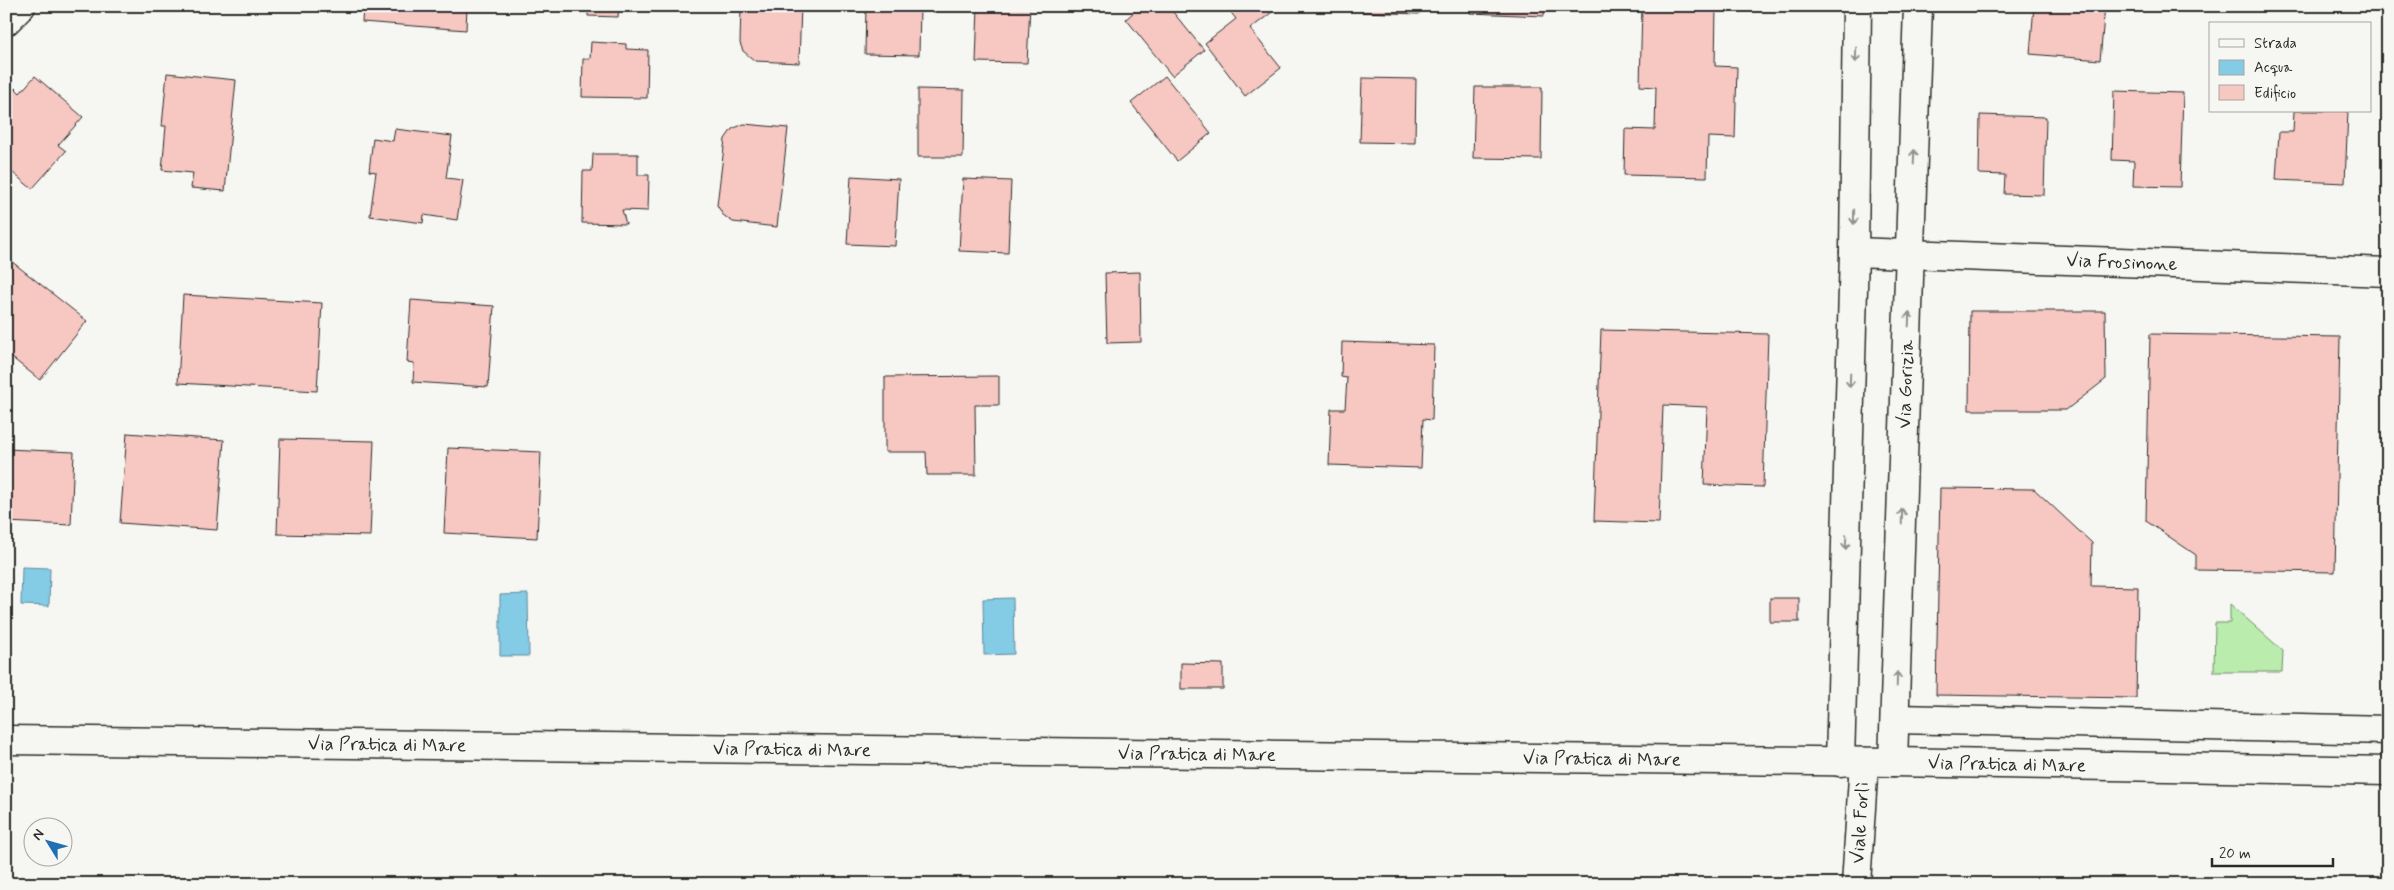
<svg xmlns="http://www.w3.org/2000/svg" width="2394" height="890" viewBox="0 0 2394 890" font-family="Mynerve,sans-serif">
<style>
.green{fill:#b9ecad;stroke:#728c6c}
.water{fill:#84cbe5;stroke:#608b9b}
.building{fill:#f7c7c1;stroke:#2b2b2b}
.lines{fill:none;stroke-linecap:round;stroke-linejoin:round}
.minor-casing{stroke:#2b2b2b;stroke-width:31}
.minor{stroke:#f6f6f2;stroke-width:28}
.oneway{stroke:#90908e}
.labels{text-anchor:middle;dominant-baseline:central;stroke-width:4;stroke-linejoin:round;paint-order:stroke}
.street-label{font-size:19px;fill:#2b2b2b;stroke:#f6f6f2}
</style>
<rect width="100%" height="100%" fill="#f6f6f2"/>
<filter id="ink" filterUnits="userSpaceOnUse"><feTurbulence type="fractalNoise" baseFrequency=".02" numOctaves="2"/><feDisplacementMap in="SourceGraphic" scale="10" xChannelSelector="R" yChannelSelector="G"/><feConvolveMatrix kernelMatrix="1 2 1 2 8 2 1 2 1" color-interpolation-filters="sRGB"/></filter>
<g filter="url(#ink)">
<path class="green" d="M2230 604 2283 651 2282 672H2214L2215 623H2230Z"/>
<g class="water">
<path d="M22 567 50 568 49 606 21 605Z"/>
<path d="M528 594 529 656H500V595Z"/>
<path d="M1013 598 1014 654 984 655 983 599Z"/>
</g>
<g class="building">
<path d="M363 6H467L466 30 362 22Z"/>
<path d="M588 6H619L618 17 588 16Z"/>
<path d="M741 6H801L799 63 755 61 743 51 740 43Z"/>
<path d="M866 6H920L919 55 865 54Z"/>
<path d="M978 6H1030L1027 63 976 62Z"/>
<path d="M1141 6H1168L1204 50 1172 76 1126 19Z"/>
<path d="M1226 6H1280L1250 29 1281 68 1245 96 1205 43 1236 19Z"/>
<path d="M1362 6H1420L1419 14 1362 12Z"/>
<path d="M1470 6H1545L1544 16 1470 13Z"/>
<path d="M1642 6H1716L1715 66 1737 67 1735 138 1708 137 1707 177 1624 175 1625 129 1655 130 1656 87 1640 86Z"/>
<path d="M2034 6H2105L2100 60 2030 54Z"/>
<path d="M591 42 626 44V49L648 50 647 98 582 97 583 59H590Z"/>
<path d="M167 73 236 80 225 191 191 188 193 173 162 170 166 126H162Z"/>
<path d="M35 76 83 117 58 145 66 151 32 189 6 167V98L15 88 20 93Z"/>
<path d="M1165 76 1211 133 1177 161 1131 103Z"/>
<path d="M1362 78 1416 79 1415 143 1360 142Z"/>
<path d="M1475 87H1542L1541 159 1473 158Z"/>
<path d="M918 89 964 90 963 157H918Z"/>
<path d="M2114 91 2183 93 2180 187 2133 186 2134 161 2112 160Z"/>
<path d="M2294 111H2348L2345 183 2276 180 2279 132H2293Z"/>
<path d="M1980 115 2046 117 2044 195 2004 194 2005 175 1979 174Z"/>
<path d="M744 124 788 128 777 227 733 222 723 215 717 205 725 139 732 129Z"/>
<path d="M395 129 452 136 446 178 463 180 457 220 424 215 423 223 370 216 376 172 369 171 373 138 393 141Z"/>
<path d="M593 154H638V175H649L648 211 622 210 626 224 582 223 583 171H592Z"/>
<path d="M851 176 899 179 895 246 847 244Z"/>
<path d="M963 179 1011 181 1008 253 959 251Z"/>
<path d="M6 257 87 321 40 380 6 353Z"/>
<path d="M1140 272 1141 342 1107 343 1105 273Z"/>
<path d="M183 295 322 303 317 391 178 383Z"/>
<path d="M411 300 494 306 488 387 413 382 414 363 407 362Z"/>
<path d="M1970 311H2105L2106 379 2066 410H1969Z"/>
<path d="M1601 330 1768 334 1763 487 1704 485 1707 407 1663 405 1659 523 1594 521Z"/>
<path d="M2150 334 2340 337 2335 572 2196 570V555L2146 521Z"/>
<path d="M1342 342 1434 345 1432 420 1423 419 1421 468 1329 465 1331 409H1345L1347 378 1341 377Z"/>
<path d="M999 376V405H975L976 475H927L926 452H885V377Z"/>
<path d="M127 433 224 440 217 530 120 523Z"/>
<path d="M280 439 374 441 370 536 277 534Z"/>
<path d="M448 448 541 452 537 538 444 533Z"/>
<path d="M6 449 74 452 71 525 6 522Z"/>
<path d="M1940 488 2034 489 2092 543 2091 586 2138 587 2136 698 1936 695Z"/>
<rect x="1770" y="598" width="29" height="24"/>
<path d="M1181 663 1223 664V689H1181Z"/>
</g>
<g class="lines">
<defs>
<g id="minor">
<path d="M6 21 21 6"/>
<path id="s1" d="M1854 252 2388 272"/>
<path d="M1896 719 2388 730"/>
<path id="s2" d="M6 740 1893 762 2388 771"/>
<path d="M1840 762 1854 252 1857 6"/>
<path id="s3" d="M1893 762 1918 6"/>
<path id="s4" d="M1856 884 1864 762"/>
</g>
</defs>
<use href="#minor" class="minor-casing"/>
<use href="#minor" class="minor"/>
</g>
<defs><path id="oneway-shaft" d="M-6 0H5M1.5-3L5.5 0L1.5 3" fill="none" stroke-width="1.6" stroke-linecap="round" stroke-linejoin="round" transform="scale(1.25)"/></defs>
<g class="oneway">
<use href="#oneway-shaft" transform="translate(1856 55) rotate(91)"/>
<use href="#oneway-shaft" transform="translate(1914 157) rotate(-88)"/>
<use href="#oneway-shaft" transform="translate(1854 217) rotate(91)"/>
<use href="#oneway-shaft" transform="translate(1909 319) rotate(-88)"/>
<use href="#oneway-shaft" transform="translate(1850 380) rotate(92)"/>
<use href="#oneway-shaft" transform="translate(1902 516) rotate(-88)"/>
<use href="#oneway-shaft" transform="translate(1846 542) rotate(92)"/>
<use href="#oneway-shaft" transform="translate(1897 679) rotate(-88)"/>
</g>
</g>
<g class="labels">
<g class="street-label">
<text stroke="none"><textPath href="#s1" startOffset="268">Via Frosinone</textPath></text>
<text stroke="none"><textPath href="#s3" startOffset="378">Via Gorizia</textPath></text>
<text stroke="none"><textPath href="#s2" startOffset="381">Via Pratica di Mare</textPath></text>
<text stroke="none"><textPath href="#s2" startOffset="786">Via Pratica di Mare</textPath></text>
<text stroke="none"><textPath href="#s2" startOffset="1191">Via Pratica di Mare</textPath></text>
<text stroke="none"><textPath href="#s2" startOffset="1596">Via Pratica di Mare</textPath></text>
<text stroke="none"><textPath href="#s2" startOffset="2001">Via Pratica di Mare</textPath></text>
<text stroke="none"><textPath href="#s4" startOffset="61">Viale Forlì</textPath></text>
</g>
</g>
<rect width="2394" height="890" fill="none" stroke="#f6f6f2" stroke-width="25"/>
<rect x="12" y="12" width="2369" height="865" fill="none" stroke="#2b2b2b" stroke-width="2" filter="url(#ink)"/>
<rect x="2209" y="22" width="162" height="90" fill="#f6f6f2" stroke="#a5a5a2"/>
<rect x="2219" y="39" width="25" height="8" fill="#f6f6f2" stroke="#a5a5a2"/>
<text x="2254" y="48" font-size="15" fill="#2b2b2b">Strada</text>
<rect x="2219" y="60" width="25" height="15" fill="#84cbe5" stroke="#a5a5a2"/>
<text x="2254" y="72" font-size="15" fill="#2b2b2b">Acqua</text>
<rect x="2219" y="85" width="25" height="15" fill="#f7c7c1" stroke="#a5a5a2"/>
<text x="2254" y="98" font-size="15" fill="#2b2b2b">Edificio</text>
<g transform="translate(48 842) rotate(307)"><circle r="24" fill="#f6f6f2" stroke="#a5a5a2"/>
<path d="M0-4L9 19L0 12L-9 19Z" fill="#1f6fb2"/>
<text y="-8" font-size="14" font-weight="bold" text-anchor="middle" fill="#2b2b2b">N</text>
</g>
<path d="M2212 858v8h121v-8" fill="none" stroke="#2b2b2b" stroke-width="2.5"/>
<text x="2219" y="858" font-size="15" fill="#2b2b2b" stroke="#f6f6f2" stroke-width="4" paint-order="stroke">20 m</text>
</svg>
